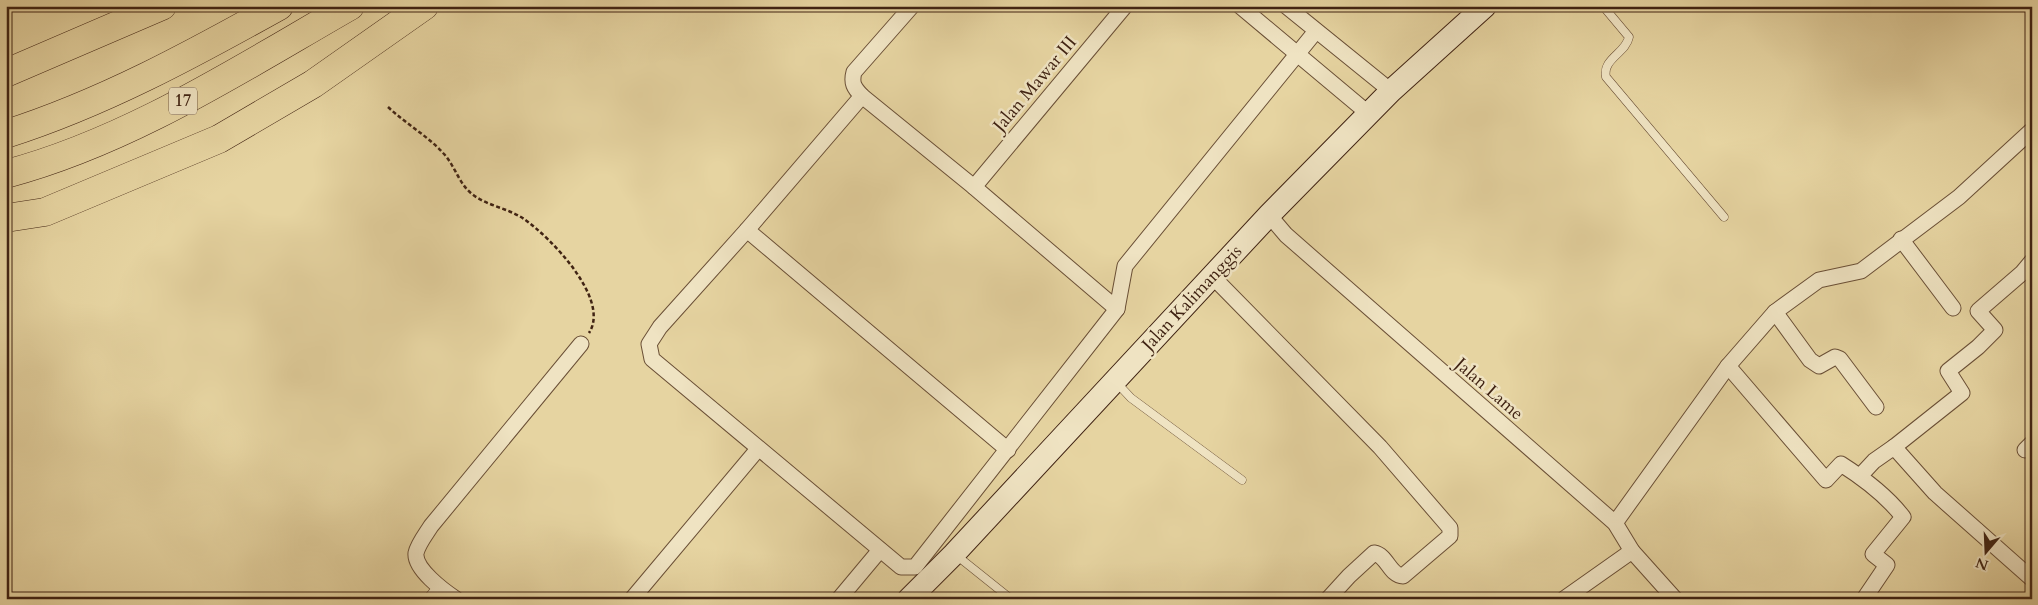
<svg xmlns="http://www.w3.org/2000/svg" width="2038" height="605" viewBox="0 0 2038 605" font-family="Cardo,serif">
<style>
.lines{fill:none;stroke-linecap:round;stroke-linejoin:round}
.service-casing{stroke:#6a4f36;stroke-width:9}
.minor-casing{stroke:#6a4f36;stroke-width:17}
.secondary-casing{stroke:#402313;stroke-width:24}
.motorway-casing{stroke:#402313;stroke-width:29}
.path{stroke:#402313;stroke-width:2.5;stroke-dasharray:4 2.5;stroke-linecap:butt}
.service{stroke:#efe3c2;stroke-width:8}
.minor{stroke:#efe3c2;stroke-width:15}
.secondary{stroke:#efe3c2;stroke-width:22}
.motorway{stroke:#e6d4a1;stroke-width:28}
.labels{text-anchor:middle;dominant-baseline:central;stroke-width:5;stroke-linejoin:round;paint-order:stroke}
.shield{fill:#efe3c2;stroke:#745d48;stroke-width:1}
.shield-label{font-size:16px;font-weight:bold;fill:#402313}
.street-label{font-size:18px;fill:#402313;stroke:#efe3c2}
</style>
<rect width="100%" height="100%" fill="#e6d4a1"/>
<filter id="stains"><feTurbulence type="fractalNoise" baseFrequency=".004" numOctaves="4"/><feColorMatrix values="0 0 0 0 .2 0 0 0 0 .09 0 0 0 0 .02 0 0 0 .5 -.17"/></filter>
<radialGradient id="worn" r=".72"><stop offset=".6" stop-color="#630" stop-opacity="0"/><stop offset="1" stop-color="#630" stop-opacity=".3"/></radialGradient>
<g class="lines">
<defs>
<g id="service">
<path d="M1603 6 1629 37C1626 53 1602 59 1606 77L1724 217"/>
<path d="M1116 382 1131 398 1242 480"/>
<path d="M956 555 1011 599"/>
<path d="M427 599 438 586"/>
</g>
<g id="minor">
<path d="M912 6 854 72C851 83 854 88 862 96L974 187 1117 309"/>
<path d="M1240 6 1369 114"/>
<path d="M1286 6 1391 91"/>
<path d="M862 96 747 230 660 327 649 344 652 359 901 567H915L1117 309 1125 266 1316 31"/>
<path d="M974 187 1125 6"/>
<path d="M1269 215 1286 235 1615 523 1632 551 1675 599"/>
<path d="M747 230 1008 450"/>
<path d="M1901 239 1953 308"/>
<path d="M1213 277 1380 447 1450 528V536L1403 576C1390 576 1387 555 1374 553L1349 576 1328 599"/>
<path d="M1775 312 1810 360 1819 366 1835 357 1840 359 1876 407"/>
<path d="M1728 366 1826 480 1841 464C1863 478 1887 496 1903 517L1873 554 1887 565 1864 599"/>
<path d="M1894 447 1962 393 1948 371 1978 347 1995 330 1978 311 2022 273 2032 261"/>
<path d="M2025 450 2032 443"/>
<path d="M1860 476 1874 461 1894 447 1935 493 2032 579"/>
<path d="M1615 523 1728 366 1775 312 1819 280 1861 271 1959 197 2032 130"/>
<path d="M456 599C444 591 414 569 416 553 418 544 426 534 431 526L581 344"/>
<path d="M632 599 758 449"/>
<path d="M839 599 880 550"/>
<path d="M1564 599 1632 551"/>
</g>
<path id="secondary" d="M909 599 954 554 1269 215 1391 91 1485 6"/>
<g id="motorway">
<path d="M6 73 162 6"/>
<path d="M6 134C103 103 191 55 279 6"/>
<path d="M6 174C130 141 240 69 350 6"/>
<path d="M6 218 45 212 219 139 313 84 424 6"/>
</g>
</defs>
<use href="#service" class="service-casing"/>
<use href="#minor" class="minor-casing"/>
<use href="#secondary" class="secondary-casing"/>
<use href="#motorway" class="motorway-casing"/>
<path class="path" d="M388 107C406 124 428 136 444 154 455 166 459 184 472 194 487 206 508 208 524 219 550 237 611 299 589 333"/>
<use href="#service" class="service"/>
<use href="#minor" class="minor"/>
<use href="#secondary" class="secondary"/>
<use href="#motorway" class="motorway"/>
</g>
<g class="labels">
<rect class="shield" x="169" y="87.5" width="28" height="27" rx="4"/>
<g class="shield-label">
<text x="183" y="101">17</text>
</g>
<g class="street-label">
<text transform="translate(1035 84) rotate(-50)">Jalan Mawar III</text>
<text transform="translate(1192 298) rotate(-47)">Jalan Kalimanggis</text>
<text transform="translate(1489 389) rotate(41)">Jalan Lame</text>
</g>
</g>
<rect width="2038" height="605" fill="none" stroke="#e6d4a1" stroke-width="25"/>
<rect x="8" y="8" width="2023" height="590" fill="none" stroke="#402313" stroke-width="2.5"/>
<rect x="12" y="12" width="2013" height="580" fill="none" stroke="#402313"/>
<g transform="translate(1986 552) rotate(199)" stroke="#efe3c2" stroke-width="4" paint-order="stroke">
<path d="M0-4L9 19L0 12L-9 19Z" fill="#402313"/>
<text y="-8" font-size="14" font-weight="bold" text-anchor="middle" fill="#402313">N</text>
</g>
<rect width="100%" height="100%" filter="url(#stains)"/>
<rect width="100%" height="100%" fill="url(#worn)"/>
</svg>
